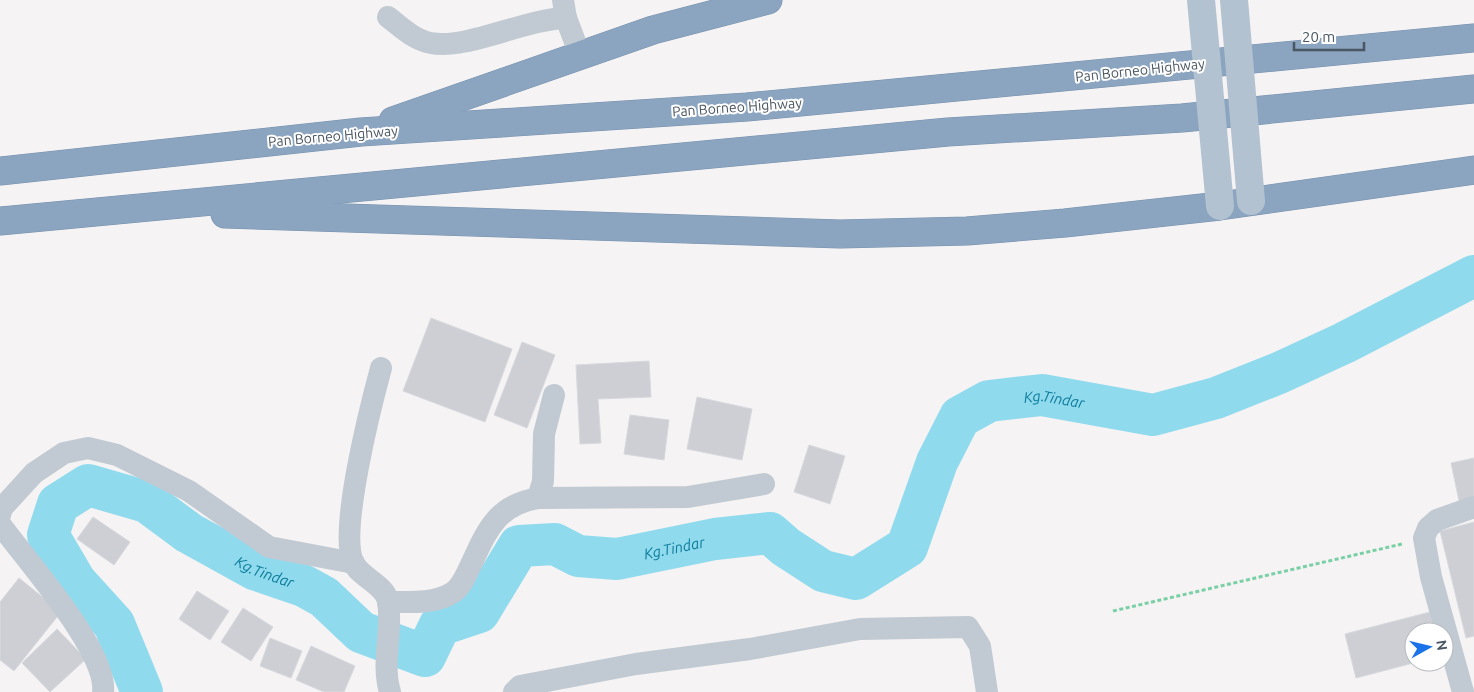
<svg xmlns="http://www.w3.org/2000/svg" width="1474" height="692" viewBox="0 0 1474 692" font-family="Ubuntu,sans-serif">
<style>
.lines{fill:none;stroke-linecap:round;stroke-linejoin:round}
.river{stroke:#90daee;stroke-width:42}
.building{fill:#cdcfd5;stroke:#d7d9de}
.highway-casing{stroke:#7690ad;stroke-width:29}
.path{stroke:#7ad0a6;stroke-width:3;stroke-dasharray:4 2.5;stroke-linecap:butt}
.minor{stroke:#c1cad2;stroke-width:22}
.highway{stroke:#8ba5c1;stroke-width:28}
.major-bridge{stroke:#b3c2d1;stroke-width:28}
.labels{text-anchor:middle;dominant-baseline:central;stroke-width:4;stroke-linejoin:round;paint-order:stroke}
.street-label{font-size:14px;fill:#4a5661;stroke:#fff}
.water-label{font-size:15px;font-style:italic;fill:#0c7c9b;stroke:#fff}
</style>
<rect width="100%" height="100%" fill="#f5f3f3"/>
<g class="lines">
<path class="river" id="s1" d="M142 692 114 624 75 581 48 535 58 504 88 485 147 502 189 533 254 569 304 586 324 597 361 632 425 656 440 625 479 612 519 546 555 544 578 556 617 559 715 539 770 533 786 547 823 571 856 579 907 547 937 462 960 417 989 401 1042 395 1153 415 1216 398 1279 373 1344 343 1474 276"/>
</g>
<g class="building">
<path d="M431 318 512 349 485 422 403 391Z"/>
<path d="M522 342 555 355 527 428 494 415Z"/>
<path d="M649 361 651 397 598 399 601 443 580 444 576 365Z"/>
<path d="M697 397 752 409 742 460 687 449Z"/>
<path d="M630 415 669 420 664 460 624 454Z"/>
<path d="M809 445 845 456 830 504 794 492Z"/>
<path d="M1474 458V497L1459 501 1451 463Z"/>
<path d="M93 517 130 542 114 565 77 539Z"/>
<path d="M1474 522V636L1466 638 1440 531Z"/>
<path d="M19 578 61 612 14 671 0 660V602Z"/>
<path d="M197 591 229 611 210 640 179 619Z"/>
<path d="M243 608 273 627 251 661 221 642Z"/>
<path d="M1430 612 1435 632H1414V662H1417L1356 678 1345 634Z"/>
<path d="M57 629 86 659 50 692 22 663Z"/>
<path d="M270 638 302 651 291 678 260 666Z"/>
<path d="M311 646 355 666 344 692H324L296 680Z"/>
</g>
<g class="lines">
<defs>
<g id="highway">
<path d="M393 121 653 30 768 0"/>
<path d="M0 171 361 132 747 107 1474 38"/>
<path d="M225 214 840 234 967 231 1065 223 1220 206 1474 170"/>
<path d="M0 221 948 132 1182 118 1474 89"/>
</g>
</defs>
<use href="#highway" class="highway-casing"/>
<path class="path" d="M1113 611 1402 544"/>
<g class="minor">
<path d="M563 0 566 18 580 55"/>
<path d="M388 17C401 27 414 40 431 43 466 50 525 19 566 18"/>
<path d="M381 368C371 405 339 530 353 562 360 578 385 584 388 601 393 632 381 662 390 692"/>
<path d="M538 498 543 481 544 434 554 395"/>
<path d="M0 515 2 508 34 473 64 453 88 448 117 455 189 491 269 547 354 563"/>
<path d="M0 524C25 559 108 651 103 692"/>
<path d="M388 602C409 602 434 604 452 593 460 588 464 579 468 571 486 534 493 506 538 498L688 497 764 484"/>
<path d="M514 692 520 686 636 664 750 649 860 629 968 627 980 646 987 692"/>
<path d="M1463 692 1431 577 1424 538 1428 528 1437 520 1474 507"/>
</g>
<use href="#highway" class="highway"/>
<g class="major-bridge">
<path d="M1201 0 1220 206"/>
<path d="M1234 0 1251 201"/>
</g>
</g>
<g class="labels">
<g class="street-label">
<text transform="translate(1140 70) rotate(-6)">Pan Borneo Highway</text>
<text transform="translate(737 107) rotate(-4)">Pan Borneo Highway</text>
<text transform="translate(333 136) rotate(-5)">Pan Borneo Highway</text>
</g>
<g class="water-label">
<text stroke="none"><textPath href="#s1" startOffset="1444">Kg.Tindar</textPath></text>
<text stroke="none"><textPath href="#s1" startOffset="948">Kg.Tindar</textPath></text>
<text stroke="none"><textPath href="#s1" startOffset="452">Kg.Tindar</textPath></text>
</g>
</g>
<g transform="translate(1429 647) rotate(82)"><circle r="24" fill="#ffffff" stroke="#b7bbc0"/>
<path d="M0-4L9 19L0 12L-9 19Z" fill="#1a73e8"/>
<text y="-8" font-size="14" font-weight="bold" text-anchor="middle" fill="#4a5661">N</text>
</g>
<path d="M1294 42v8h70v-8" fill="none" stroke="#4a5661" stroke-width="2.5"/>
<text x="1302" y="42" font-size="15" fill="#4a5661" stroke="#ffffff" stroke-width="4" paint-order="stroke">20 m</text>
</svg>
